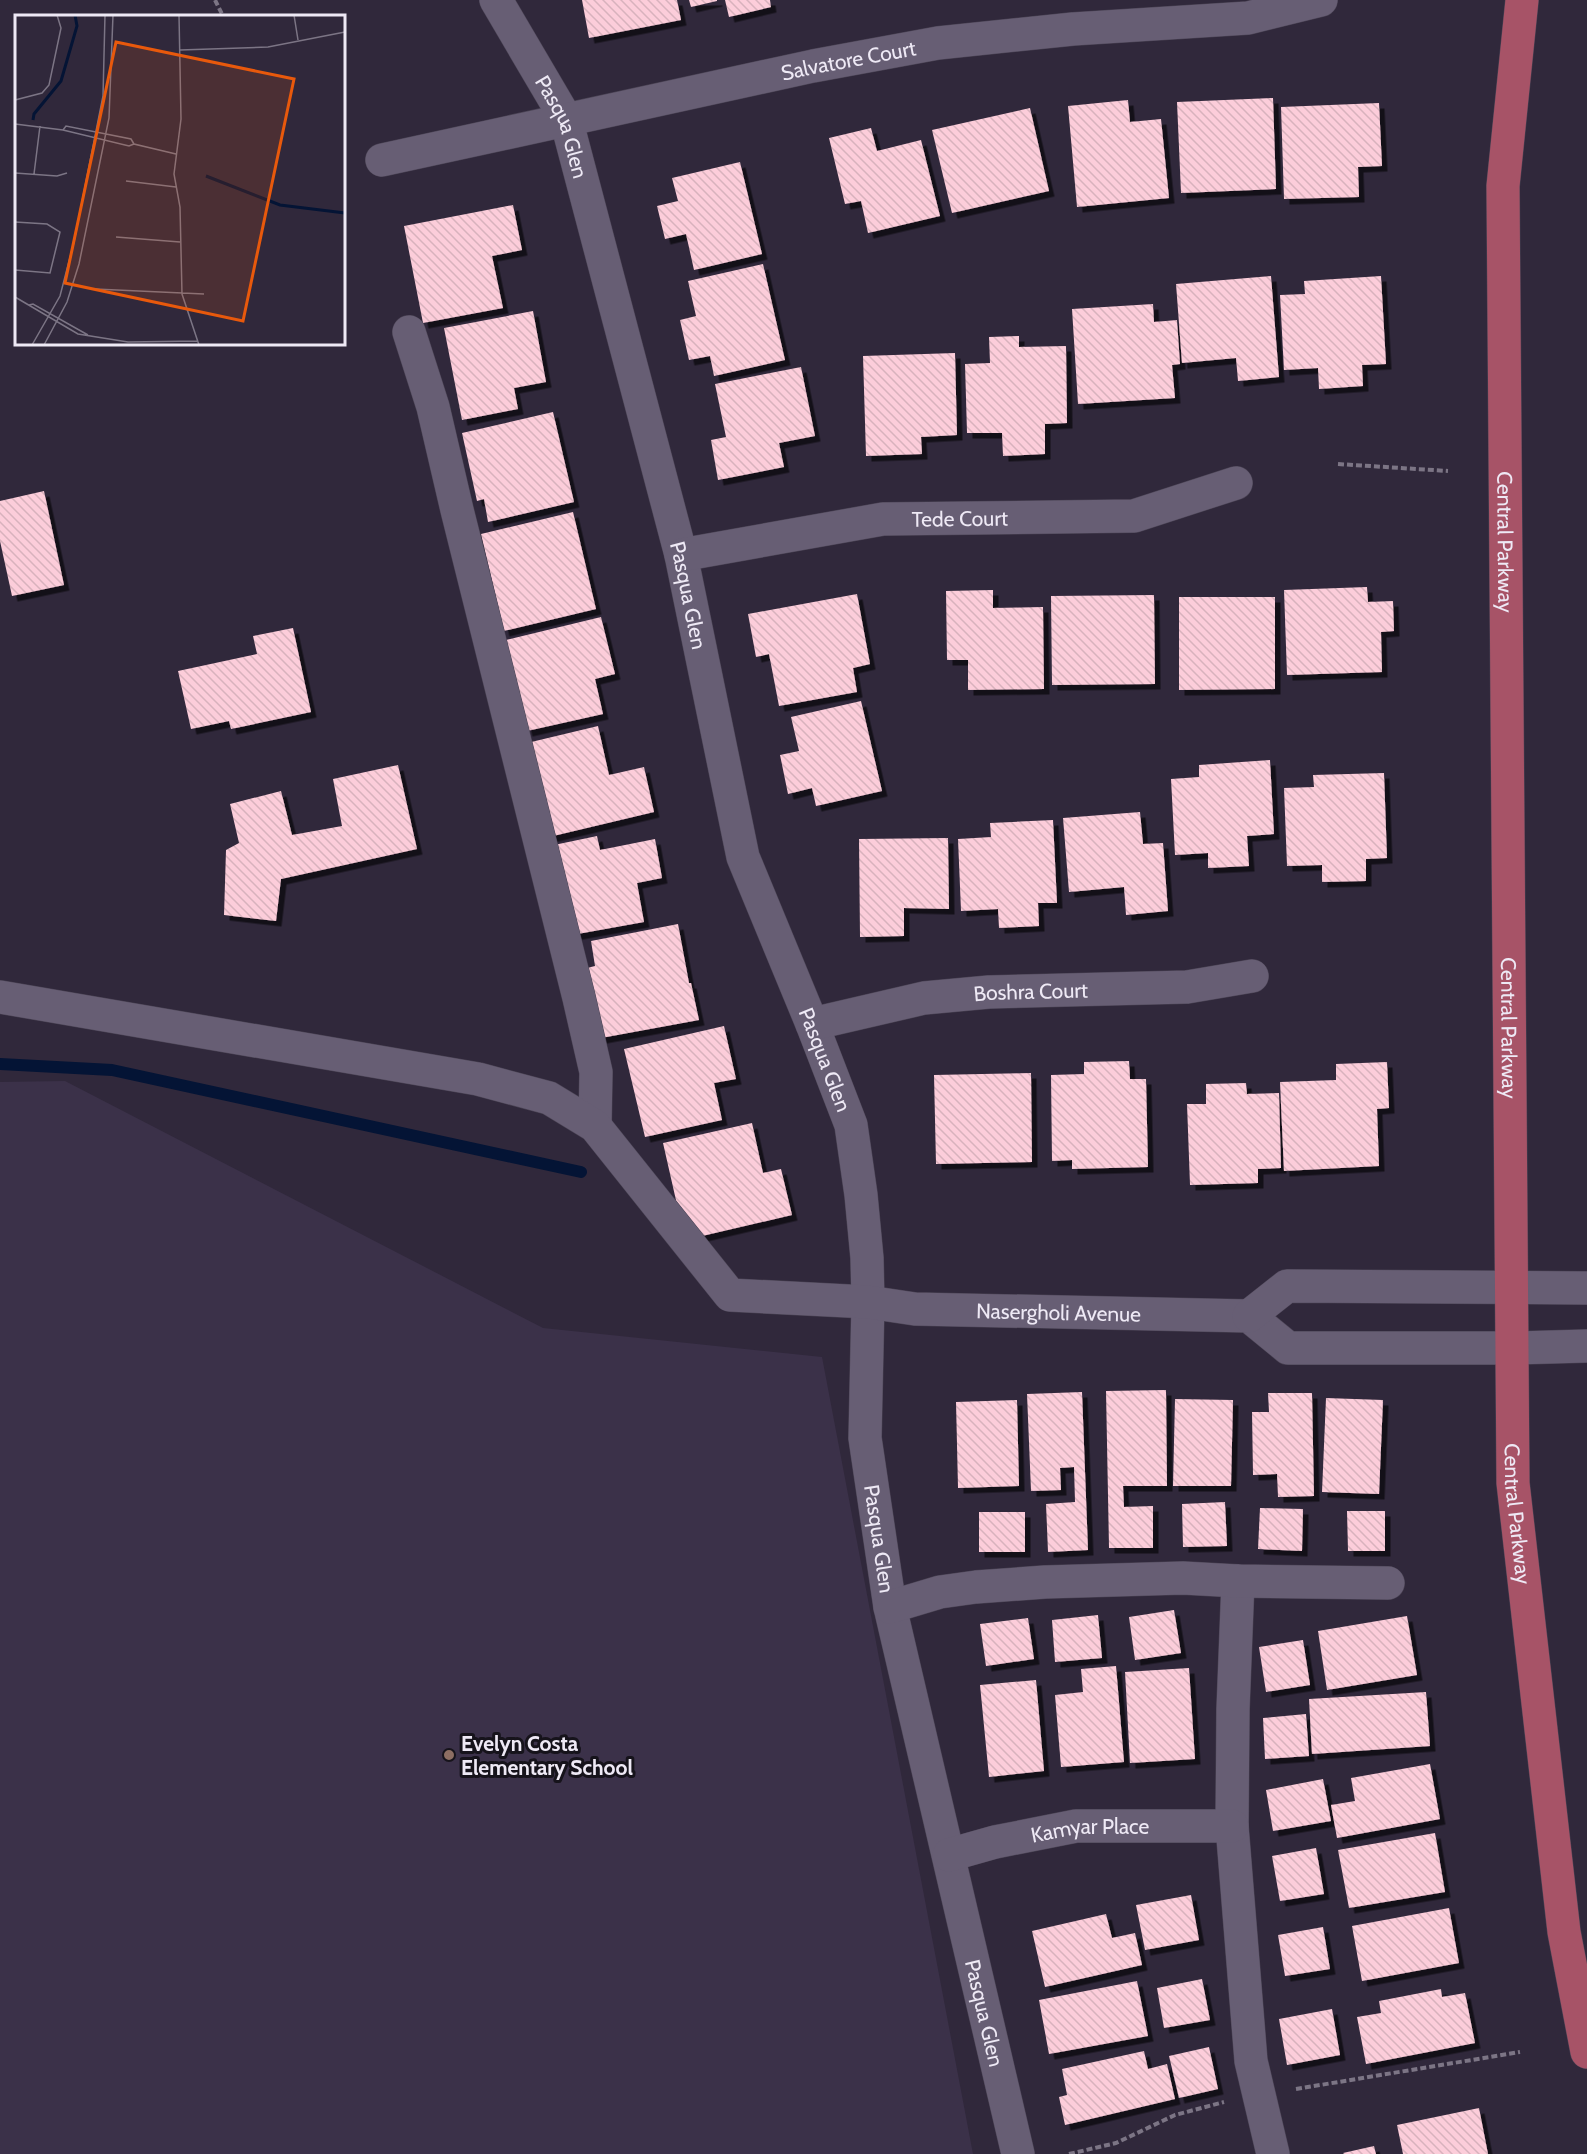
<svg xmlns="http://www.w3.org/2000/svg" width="1587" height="2154" viewBox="0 0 1587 2154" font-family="Cabin,sans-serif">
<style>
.built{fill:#3b3149}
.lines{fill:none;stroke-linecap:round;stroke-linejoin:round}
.stream{stroke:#041435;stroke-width:12}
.building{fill:url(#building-back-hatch);filter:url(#shadow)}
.minor-casing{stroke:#4b4455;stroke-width:34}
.major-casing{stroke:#4b4455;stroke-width:34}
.path{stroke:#7c7585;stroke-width:4;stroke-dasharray:6 3;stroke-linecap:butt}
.minor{stroke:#675e74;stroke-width:33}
.major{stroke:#a75367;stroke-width:33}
.education-dot{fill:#8d6e63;stroke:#16131b;stroke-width:2}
.labels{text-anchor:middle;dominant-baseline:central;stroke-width:6;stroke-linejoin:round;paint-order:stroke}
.street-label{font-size:21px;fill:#eee9f5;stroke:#16131b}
.poi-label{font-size:21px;font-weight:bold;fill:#eee9f5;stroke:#16131b;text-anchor:start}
.inset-river{fill:none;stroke:#041435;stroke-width:3}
.inset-road{fill:none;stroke:#7c7585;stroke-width:1.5}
.view{fill:#e8590c;fill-opacity:0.15;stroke:#e8590c;stroke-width:3}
.inset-edge{fill:none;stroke:#eee9f5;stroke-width:3}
</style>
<defs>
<pattern id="building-back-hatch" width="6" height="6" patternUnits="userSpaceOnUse" patternTransform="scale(1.5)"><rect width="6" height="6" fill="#fccdda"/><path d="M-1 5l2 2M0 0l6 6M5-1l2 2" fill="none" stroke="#d8b2bd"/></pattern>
<filter id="shadow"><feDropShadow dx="5.5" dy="5.5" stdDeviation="0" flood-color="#0009"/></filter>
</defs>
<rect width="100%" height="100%" fill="#30283b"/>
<path class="built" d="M65 1081 543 1328 822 1357 973 2154H0V1082Z"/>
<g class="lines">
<path class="stream" d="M0 1064 112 1070 581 1172"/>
</g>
<g class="building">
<path d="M582 0H677L681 20 589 38Z"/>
<path d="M689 0H717V1L691 7Z"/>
<path d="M725 0H770L771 7 729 17Z"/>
<path d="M1273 98 1276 189 1181 193 1177 102Z"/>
<path d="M1128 100 1130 122 1161 119 1169 198 1077 207 1068 106Z"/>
<path d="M1379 103 1382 166 1358 167 1359 197 1284 199 1281 107Z"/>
<path d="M1030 108 1049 191 952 213 932 130Z"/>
<path d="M871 128 877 151 921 140 940 216 868 233 861 201 845 204 829 138Z"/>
<path d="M740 162 762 254 694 270 686 234 665 239 657 206 678 201 672 178Z"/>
<path d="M513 205 522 250 492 256 503 308 423 323 404 226Z"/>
<path d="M763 264 785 360 714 376 710 356 689 360 680 320 696 316 688 281Z"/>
<path d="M1271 276 1279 377 1238 381 1236 358 1182 363 1176 284Z"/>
<path d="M1381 276 1386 364 1362 365 1363 386 1319 389 1318 368 1284 370 1280 295 1305 294 1304 281Z"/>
<path d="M1153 304 1154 322 1177 320 1180 364 1172 365 1175 398 1078 404 1072 309Z"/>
<path d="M533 311 546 382 514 388 518 409 462 420 444 328Z"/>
<path d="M1019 336V347L1066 346 1067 423 1045 424V454L1003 456 1002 433H967L965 364 990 363 989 337Z"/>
<path d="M955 353 957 435 921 437 922 454 866 456 863 356Z"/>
<path d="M801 367 815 436 779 443 784 467 718 480 711 440 726 437 715 384Z"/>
<path d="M553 412 574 502 488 522 484 499 477 501 462 433Z"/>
<path d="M44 491 64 585 12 596 0 541V501Z"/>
<path d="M573 512 596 609 504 631 481 534Z"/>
<path d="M1367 587 1368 602 1393 601 1394 631 1381 632 1382 672 1287 675 1284 590Z"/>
<path d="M993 590V608L1043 607 1044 689 968 690V660H947L946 591Z"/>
<path d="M857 594 870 664 853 668 857 692 779 706 769 654 756 657 748 614Z"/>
<path d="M1154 595 1155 684 1052 685 1051 596Z"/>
<path d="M1179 597H1275V689L1179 690Z"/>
<path d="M601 617 615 674 595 679 603 714 527 731 506 640Z"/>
<path d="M293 628 311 712 231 729 229 721 191 729 178 671 257 654 253 636Z"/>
<path d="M861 701 882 791 816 806 812 788 788 794 780 755 799 751 791 717Z"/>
<path d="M598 726 609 775 644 767 654 812 549 837 527 743Z"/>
<path d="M1270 760 1274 834 1247 836 1249 866 1208 868V853L1175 855 1171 779 1199 777V765Z"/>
<path d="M398 765 417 849 281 879 276 921 224 915 226 850 239 843 230 804 281 791 292 835 342 826 333 779Z"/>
<path d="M1384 773 1387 858 1366 859V881L1322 882V865L1287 866 1284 788 1314 787 1313 775Z"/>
<path d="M1140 812 1143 844 1163 843 1168 911 1126 915 1124 887 1069 892 1063 818Z"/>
<path d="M1053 820 1057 903H1038L1039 926 999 928 998 909 961 911 958 839 991 837 990 823Z"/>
<path d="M597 836 600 850 655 839 662 878 637 883 644 922 572 935 554 845Z"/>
<path d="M948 838 949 909 904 908V936L860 937 859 839Z"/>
<path d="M678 924 689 983H691L699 1020 601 1038 587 968 595 966 591 941Z"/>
<path d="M724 1026 736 1079 714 1083 722 1120 645 1137 624 1049Z"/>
<path d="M1129 1061 1130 1079H1146L1148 1167 1072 1169V1160L1052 1161 1051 1075 1084 1074V1062Z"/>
<path d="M1387 1062 1389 1108 1377 1109 1379 1166 1284 1171 1280 1082 1336 1080V1064Z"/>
<path d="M1031 1073 1032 1162 936 1164 934 1075Z"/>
<path d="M1246 1083 1247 1094 1279 1093 1281 1168 1258 1169V1183L1190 1185 1187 1104H1206V1084Z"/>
<path d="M752 1123 763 1173 781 1169 792 1215 685 1240 663 1143Z"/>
<path d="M1166 1390 1167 1486H1123L1124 1507 1153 1506V1548H1109L1106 1391Z"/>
<path d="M1082 1392 1088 1550 1048 1552 1046 1504 1075 1502 1074 1467 1060 1468 1061 1490 1031 1491 1027 1394Z"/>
<path d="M1268 1393H1312L1314 1496 1278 1497 1277 1474 1253 1475 1252 1412H1269Z"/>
<path d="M1326 1398 1383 1400 1379 1494 1322 1492Z"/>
<path d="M1175 1399 1233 1400 1231 1486H1173Z"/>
<path d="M1017 1400 1019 1486 958 1488 956 1402Z"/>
<path d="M1225 1502 1227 1546 1183 1547 1182 1504Z"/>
<path d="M1260 1508 1303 1509 1302 1551 1258 1549Z"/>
<path d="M1347 1511H1385V1551H1348Z"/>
<rect x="979" y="1512" width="46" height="40"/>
<path d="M1174 1610 1181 1653 1135 1660 1129 1617Z"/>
<path d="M1098 1615 1102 1658 1055 1662 1052 1620Z"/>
<path d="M1407 1616 1417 1675 1327 1690 1318 1631Z"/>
<path d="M1028 1618 1034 1659 986 1666 980 1624Z"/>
<path d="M1303 1640 1310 1685 1266 1692 1259 1647Z"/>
<path d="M1116 1666 1124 1762 1061 1767 1055 1695 1083 1692 1081 1669Z"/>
<path d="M1189 1668 1195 1759 1130 1763 1125 1672Z"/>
<path d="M1036 1680 1044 1771 989 1777 980 1685Z"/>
<path d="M1426 1692 1430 1746 1312 1754 1309 1699Z"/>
<path d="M1306 1714 1309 1756 1265 1759 1263 1718Z"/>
<path d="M1430 1764 1440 1819 1337 1838 1331 1805 1355 1801 1351 1778Z"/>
<path d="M1323 1779 1331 1821 1273 1831 1266 1790Z"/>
<path d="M1435 1833 1445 1892 1349 1908 1338 1850Z"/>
<path d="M1316 1848 1324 1894 1280 1901 1272 1856Z"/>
<path d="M1191 1895 1199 1940 1145 1950 1136 1905Z"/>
<path d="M1449 1908 1459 1963 1362 1981 1352 1926Z"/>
<path d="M1106 1914 1112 1938 1135 1933 1142 1965 1045 1987 1032 1931Z"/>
<path d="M1323 1927 1330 1969 1285 1976 1278 1935Z"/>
<path d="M1202 1979 1210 2020 1164 2028 1157 1988Z"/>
<path d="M1137 1981 1148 2036 1049 2054 1039 2000Z"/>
<path d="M1441 1989 1442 1997 1465 1993 1475 2043 1366 2064 1357 2017 1381 2013 1379 2001Z"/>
<path d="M1332 2009 1340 2055 1287 2065 1279 2019Z"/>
<path d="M1209 2047 1218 2089 1179 2098 1169 2056Z"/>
<path d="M1144 2051 1148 2069 1167 2064 1175 2099 1065 2125 1059 2097 1067 2095 1062 2069Z"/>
<path d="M1479 2108 1488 2154H1403L1397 2125Z"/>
<path d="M1374 2146 1376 2154H1344L1343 2153Z"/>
</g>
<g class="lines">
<defs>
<g id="minor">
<path id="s1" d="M496 0 566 119 681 555 743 857 812 1024 851 1125 861 1195 867 1258 868 1302 865 1438 890 1607 1018 2154"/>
<path id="s2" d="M382 160 813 66 938 43 1073 29 1248 18 1321 0"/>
<path d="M409 332 433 407 457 510 579 998 596 1072 595 1126"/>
<path id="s3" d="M681 555 883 519 1134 516 1236 483"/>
<path id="s4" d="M0 997 478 1079 549 1098 595 1126 730 1295 868 1302 915 1309 1249 1316 1288 1348H1512L1587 1346"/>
<path id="s5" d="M812 1024 924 998 989 992 1187 987 1252 976"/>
<path d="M1249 1316 1287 1286 1587 1288"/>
<path d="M1238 1581 1233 1709 1232 1826 1251 2061 1273 2154"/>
<path d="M890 1607 940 1592 976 1587 1045 1582 1183 1578 1238 1581 1388 1583"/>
<path id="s6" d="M949 1855 995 1842 1076 1826H1232"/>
</g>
<g id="major">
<path id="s7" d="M1522 0 1503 186 1513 1483 1564 1932 1587 2052"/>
</g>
</defs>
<use href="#minor" class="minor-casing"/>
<use href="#major" class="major-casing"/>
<g class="path">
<path d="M215 0 223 16"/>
<path d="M1338 464 1448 471"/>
<path d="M1296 2089 1520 2052"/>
<path d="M1069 2154 1116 2143 1175 2115 1224 2102"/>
</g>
<use href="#minor" class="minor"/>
<use href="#major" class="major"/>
</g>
<circle class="education-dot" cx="449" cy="1755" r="6"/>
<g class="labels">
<g class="street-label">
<text stroke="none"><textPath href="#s2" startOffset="477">Salvatore Court</textPath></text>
<text stroke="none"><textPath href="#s1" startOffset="144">Pasqua Glen</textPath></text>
<text stroke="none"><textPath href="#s3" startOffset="282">Tede Court</textPath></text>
<text stroke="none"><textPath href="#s7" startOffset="543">Central Parkway</textPath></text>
<text stroke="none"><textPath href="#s1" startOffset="630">Pasqua Glen</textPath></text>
<text stroke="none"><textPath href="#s5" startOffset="222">Boshra Court</textPath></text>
<text stroke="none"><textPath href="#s7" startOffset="1029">Central Parkway</textPath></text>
<text stroke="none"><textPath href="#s1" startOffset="1116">Pasqua Glen</textPath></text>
<text stroke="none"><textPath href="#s4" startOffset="1158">Nasergholi Avenue</textPath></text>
<text stroke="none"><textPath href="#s7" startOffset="1515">Central Parkway</textPath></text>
<text stroke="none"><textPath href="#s1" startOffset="1602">Pasqua Glen</textPath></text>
<text stroke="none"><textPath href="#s6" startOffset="144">Kamyar Place</textPath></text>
<text stroke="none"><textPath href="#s1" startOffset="2088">Pasqua Glen</textPath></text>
</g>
<g class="poi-label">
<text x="461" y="1743">Evelyn Costa<tspan x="461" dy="24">Elementary School</tspan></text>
</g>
</g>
<g transform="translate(15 15)">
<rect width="330" height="330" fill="#30283b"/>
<path class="inset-river" d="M18 105 19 99 46 66 62 11 60 0M191 161 265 190 330 198"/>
<path class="inset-road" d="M164 0 166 104 159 159 165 192 167 279 184 330M279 0 283 25M165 35 253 32 330 17M0 85 27 78 34 70 46 13 42 0M0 109 48 115 114 131 119 129M48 115 51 111 116 124 119 129 161 139M0 158 42 161 52 158M19 159 25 111M111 166 161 172M0 207 32 209 45 217 35 258 0 255M101 222 165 227M80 274 189 279M0 282 63 319 113 327 183 326M14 290 18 289 73 320M17 330 45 281 59 227 88 81 90 0M29 330 52 287 64 249 94 103 98 0"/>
<path class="view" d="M101 27 279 64 228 306 50 268Z"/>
<rect width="330" height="330" class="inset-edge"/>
</g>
</svg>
